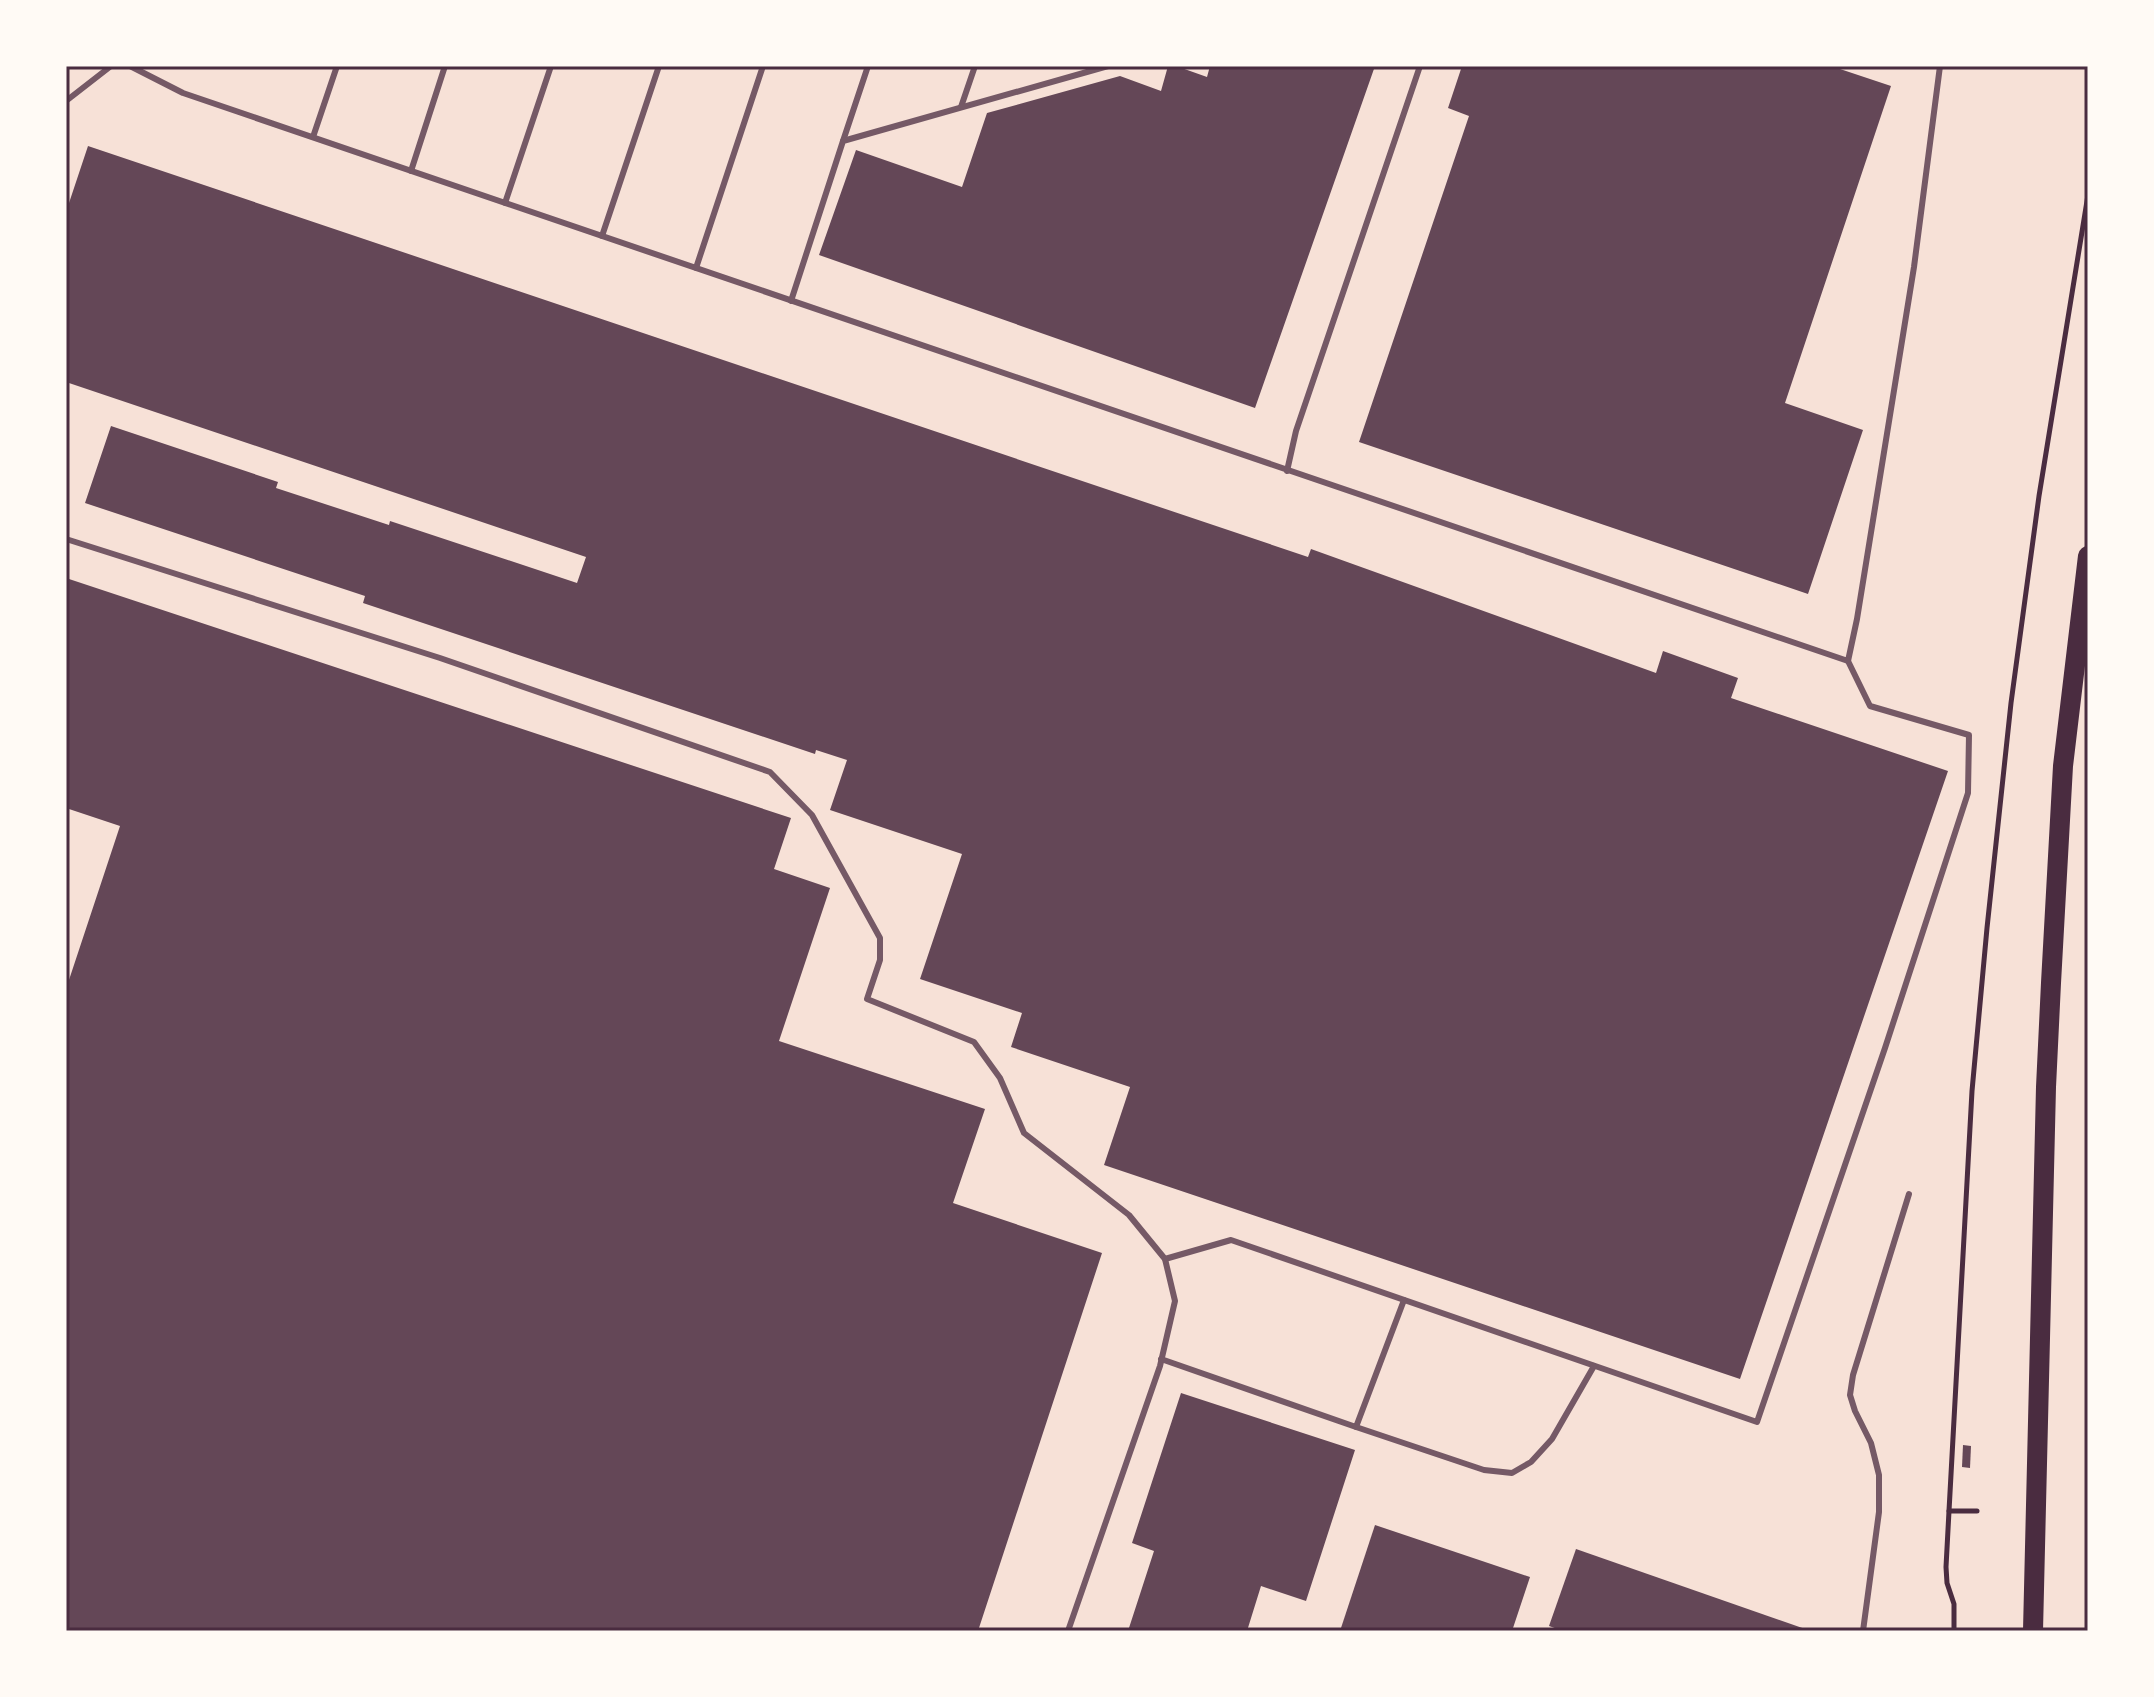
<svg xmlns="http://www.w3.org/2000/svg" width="2154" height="1697" viewBox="0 0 2154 1697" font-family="Mulish,sans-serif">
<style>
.building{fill:#644757}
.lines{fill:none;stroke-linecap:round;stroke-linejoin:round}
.path{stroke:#4a2c40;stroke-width:5}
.service{stroke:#755966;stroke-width:6}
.primary{stroke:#4a2c40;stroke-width:20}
.neatline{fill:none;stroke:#4a2c40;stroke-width:3}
</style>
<rect width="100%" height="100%" fill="#f7e1d7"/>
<g class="building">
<path d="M1168 66H1176L1207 77 1210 66H1375L1255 408 819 255 856 150 962 187 987 113 1120 76 1161 91Z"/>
<path d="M1462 66H1831L1891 86 1785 403 1863 430 1808 594 1359 442 1469 116 1448 108Z"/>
<path d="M88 146 1308 557 1311 549 1656 673 1663 651 1738 678 1731 698 1948 771 1740 1379 1104 1165 1130 1087 1011 1047 1022 1013 920 979 962 854 830 810 847 760 816 750 815 754 363 603 365 596 85 503 111 426 278 482 276 488 389 525 390 521 577 583 586 557 66 382V212Z"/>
<path d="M66 578 791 818 774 869 830 888 779 1041 985 1109 953 1203 1102 1253 978 1631H66V989L120 826 66 808Z"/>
<path d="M1181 1393 1355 1450 1306 1601 1261 1586 1247 1631H1128L1154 1551 1132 1543Z"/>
<path d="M1963 1445 1971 1446 1970 1468 1962 1467Z"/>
<path d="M1375 1525 1530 1577 1512 1631H1340Z"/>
<path d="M1576 1549 1811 1631H1563L1549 1626Z"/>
</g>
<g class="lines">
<g class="path">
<path d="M1949 1511H1977"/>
<path d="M1954 1631V1604L1947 1583 1946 1567 1949 1511 1972 1091 1987 928 2011 703 2039 496 2088 195"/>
</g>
<g class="service">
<path d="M130 66 183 93 1848 661 1857 619 1914 267 1940 66"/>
<path d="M66 101 111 66"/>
<path d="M961 107 975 66"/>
<path d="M313 137 337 66"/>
<path d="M843 141 868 66"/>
<path d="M411 171 445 66"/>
<path d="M505 203 551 66"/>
<path d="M602 236 659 66"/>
<path d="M696 268 763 66"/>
<path d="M791 301 843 141 1108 66"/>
<path d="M1287 471 1296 431 1420 66"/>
<path d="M66 539 440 658 770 772 812 815 880 938V960L867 999 974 1042 1000 1078 1024 1133 1129 1215 1165 1259 1175 1301 1160 1366 1068 1631"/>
<path d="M1165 1259 1231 1240 1757 1422 1885 1048 1968 793 1969 735 1870 706 1848 661"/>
<path d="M1161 1359 1356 1427 1404 1300"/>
<path d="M1356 1427 1484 1470 1512 1473 1531 1462 1552 1439 1594 1366"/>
<path d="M1863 1631 1879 1512V1475L1871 1443 1855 1411 1850 1395 1853 1375 1909 1194"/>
</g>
<path class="primary" d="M2033 1631 2046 1087 2051 983 2063 766 2088 556"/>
</g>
<rect width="2154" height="1697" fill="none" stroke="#fffaf5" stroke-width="136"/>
<rect x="68" y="68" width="2018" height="1561" class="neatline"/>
</svg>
